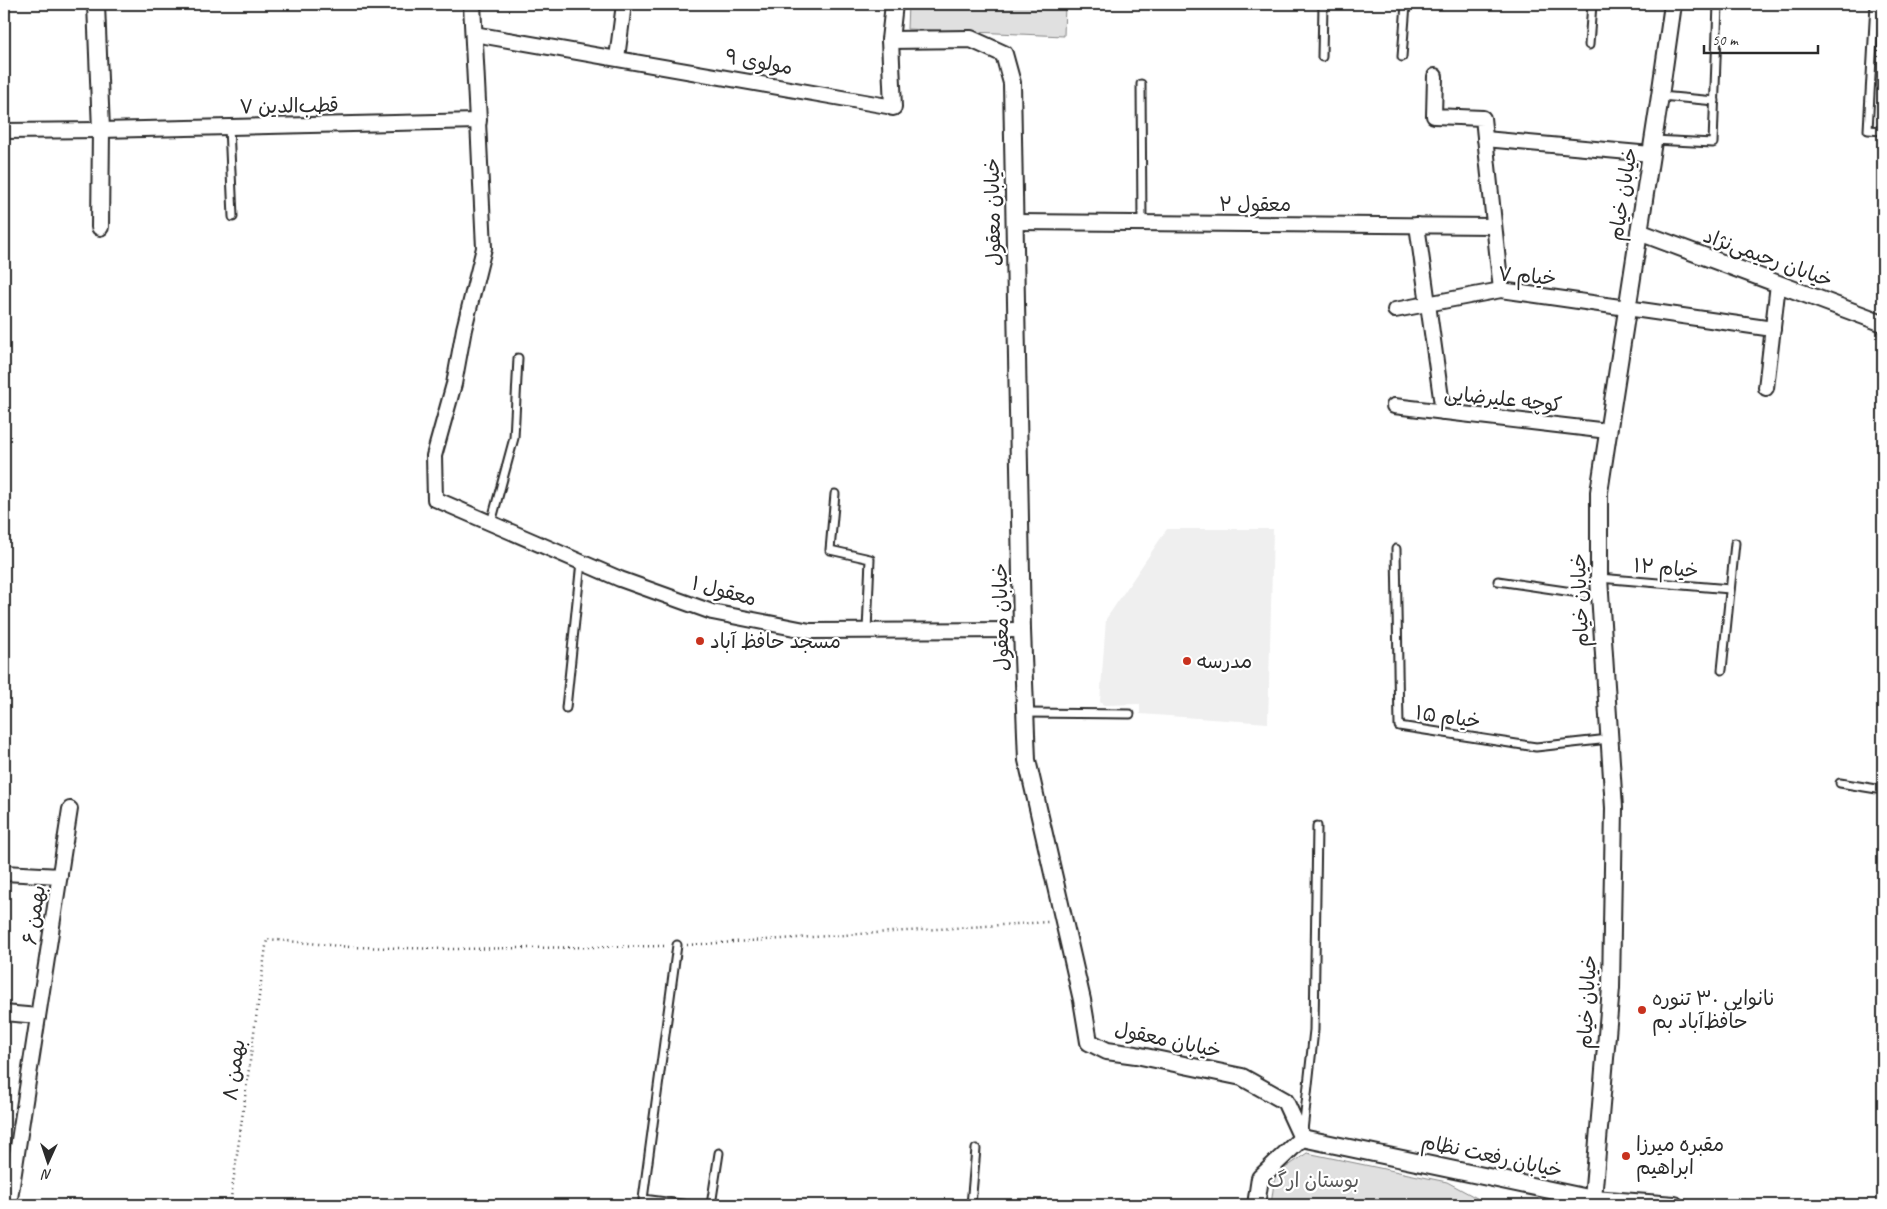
<svg xmlns="http://www.w3.org/2000/svg" width="1887" height="1209" viewBox="0 0 1887 1209" font-family="Caveat,'Playpen Sans Arabic',sans-serif">
<style>
.built{fill:#efefef}
.green{fill:#e0e0e0;stroke:#868686}
.lines{fill:none;stroke-linecap:round;stroke-linejoin:round}
.service-casing{stroke:#2b2b2b;stroke-width:11}
.minor-casing{stroke:#2b2b2b;stroke-width:18}
.tertiary-casing{stroke:#2b2b2b;stroke-width:20}
.path{stroke:#2b2b2b;stroke-width:2.5;stroke-dasharray:1 4;stroke-linecap:butt}
.service{stroke:#fff;stroke-width:7}
.minor{stroke:#fff;stroke-width:14}
.tertiary{stroke:#fff;stroke-width:16}
.poi-dot{fill:#c8321e;stroke:#fff;stroke-width:2}
.labels{text-anchor:middle;dominant-baseline:central;stroke-width:4.5;stroke-linejoin:round;paint-order:stroke}
.street-label{font-size:20px;fill:#2b2b2b;stroke:#fff}
.poi-label{font-size:20px;fill:#2b2b2b;stroke:#fff;text-anchor:start}
.park-label{font-size:20px;fill:#585858;stroke:#fff}
</style>
<rect width="100%" height="100%" fill="#fff"/>
<filter id="ink" filterUnits="userSpaceOnUse"><feTurbulence type="fractalNoise" baseFrequency=".02" numOctaves="2"/><feDisplacementMap in="SourceGraphic" scale="10" xChannelSelector="R" yChannelSelector="G"/><feConvolveMatrix kernelMatrix="1 2 1 2 8 2 1 2 1" color-interpolation-filters="sRGB"/></filter>
<g filter="url(#ink)">
<path class="built" d="M1167 529H1273L1268 723 1140 714V704L1104 705 1100 702 1106 619Z"/>
<g class="green">
<path d="M908 4H1065L1064 36 907 29Z"/>
<path d="M1307 1153 1447 1182 1486 1203 1519 1205H1271L1275 1175Z"/>
</g>
<g class="lines">
<defs>
<g id="service">
<path d="M1875 4 1868 130 1883 131"/>
<path d="M1589 45 1592 4"/>
<path d="M1322 57 1323 4"/>
<path d="M1402 57 1406 4"/>
<path d="M1141 84 1142 223"/>
<path d="M1661 96 1715 101"/>
<path d="M229 127 233 217"/>
<path d="M1653 140 1713 143 1718 4"/>
<path d="M835 494 830 550 870 559 867 631"/>
<path d="M491 523 514 438 518 358"/>
<path d="M1396 549 1399 726 1536 747 1609 739"/>
<path d="M1599 578 1730 589"/>
<path d="M1498 581 1600 596"/>
<path d="M1722 670 1735 543"/>
<path d="M566 708 581 562"/>
<path d="M1026 713 1130 714"/>
<path d="M1840 783 1883 790"/>
<path d="M677 945 643 1199 689 1205"/>
<path d="M1303 1131 1314 1030 1317 826"/>
<path d="M711 1205 719 1153"/>
<path d="M971 1205 976 1149"/>
</g>
<g id="minor">
<path d="M474 34 893 107"/>
<path d="M617 58 624 4"/>
<path d="M1435 76 1434 116 1483 118 1501 290"/>
<path d="M4 131 101 130 478 121 484 248 464 329 454 384 434 456 435 499 620 579 712 612 810 631 1022 630"/>
<path d="M1485 139 1651 154"/>
<path d="M1015 222 1494 226"/>
<path d="M1417 225 1443 412"/>
<path d="M1395 310 1501 290 1773 329"/>
<path d="M1766 388 1778 284"/>
<path d="M1394 406 1608 431"/>
<path d="M4 873 60 876"/>
<path d="M4 1013 38 1016"/>
<path d="M9 1205 70 809"/>
</g>
<g id="tertiary">
<path d="M96 4 101 130 100 227"/>
<path d="M472 4 478 121"/>
<path d="M890 40 971 39 1004 54 1012 83 1022 630 1027 760 1082 1000 1089 1042 1107 1051 1136 1055 1242 1077 1285 1101 1302 1138"/>
<path d="M893 107 890 40 894 4"/>
<path d="M1639 232 1883 323"/>
<path d="M1302 1138 1593 1199 1675 1205"/>
<path d="M1593 1199 1611 988 1614 808 1599 578V492L1660 96 1673 4"/>
<path d="M1256 1205 1260 1178 1302 1138"/>
</g>
</defs>
<use href="#service" class="service-casing"/>
<use href="#minor" class="minor-casing"/>
<use href="#tertiary" class="tertiary-casing"/>
<g class="path">
<path d="M687 945 1048 922"/>
<path d="M230 1205 267 939 350 947 454 949 666 946"/>
</g>
<use href="#service" class="service"/>
<use href="#minor" class="minor"/>
<use href="#tertiary" class="tertiary"/>
</g>
</g>
<g class="poi-dot">
<circle cx="700" cy="641" r="5"/>
<circle cx="1187" cy="661" r="5"/>
<circle cx="1642" cy="1010" r="5"/>
<circle cx="1626" cy="1156" r="5"/>
</g>
<g class="labels">
<g class="street-label">
<text transform="translate(759 62) rotate(10)">مولوی ۹</text>
<text transform="translate(289 106) rotate(-1)">قطب‌الدین ۷</text>
<text transform="translate(1623 194) rotate(-81)">خیابان خیام</text>
<text x="1255" y="204">معقول ۲</text>
<text transform="translate(993 212) rotate(-91)">خیابان معقول</text>
<text transform="translate(1768 258) rotate(20)">خیابان رحیمی‌نژاد</text>
<text transform="translate(1527 276) rotate(5)">خیام ۷</text>
<text transform="translate(1503 399) rotate(6)">کوچه علیرضایی</text>
<text transform="translate(1666 568) rotate(5)">خیام ۱۲</text>
<text transform="translate(724 591) rotate(15)">معقول ۱</text>
<text transform="translate(1580 600) rotate(-92)">خیابان خیام</text>
<text transform="translate(1001 617) rotate(-91)">خیابان معقول</text>
<text transform="translate(1448 717) rotate(8)">خیام ۱۵</text>
<text transform="translate(34 915) rotate(-81)">بهمن ۶</text>
<text transform="translate(1587 1002) rotate(-87)">خیابان خیام</text>
<text transform="translate(1168 1040) rotate(12)">خیابان معقول</text>
<text transform="translate(234 1070) rotate(-82)">بهمن ۸</text>
<text transform="translate(1492 1156) rotate(12)">خیابان رفعت نظام</text>
</g>
<g class="poi-label">
<text x="710" y="641">مسجد حافظ آباد</text>
<text x="1197" y="661">مدرسه</text>
<text x="1652" y="998">نانوایی ۳۰ تنوره<tspan x="1652" dy="23">حافظ‌آباد بم</tspan></text>
<text x="1636" y="1144">مقبره میرزا<tspan x="1636" dy="23">ابراهیم</tspan></text>
</g>
<g class="park-label">
<text x="1313" y="1180">بوستان ارگ</text>
</g>
</g>
<rect width="1887" height="1209" fill="none" stroke="#fff" stroke-width="20"/>
<rect x="10" y="10" width="1867" height="1189" fill="none" stroke="#2b2b2b" stroke-width="2" filter="url(#ink)"/>
<g transform="translate(48 1162) rotate(183)" stroke="#ffffff" stroke-width="4" paint-order="stroke">
<path d="M0-4L9 19L0 12L-9 19Z" fill="#2b2b2b"/>
<text y="-8" font-size="14" font-weight="bold" text-anchor="middle" fill="#2b2b2b">N</text>
</g>
<path d="M1704 45v8h114v-8" fill="none" stroke="#2b2b2b" stroke-width="2.5"/>
<text x="1712" y="45" font-size="15" fill="#2b2b2b" stroke="#ffffff" stroke-width="4" paint-order="stroke">50 m</text>
</svg>
